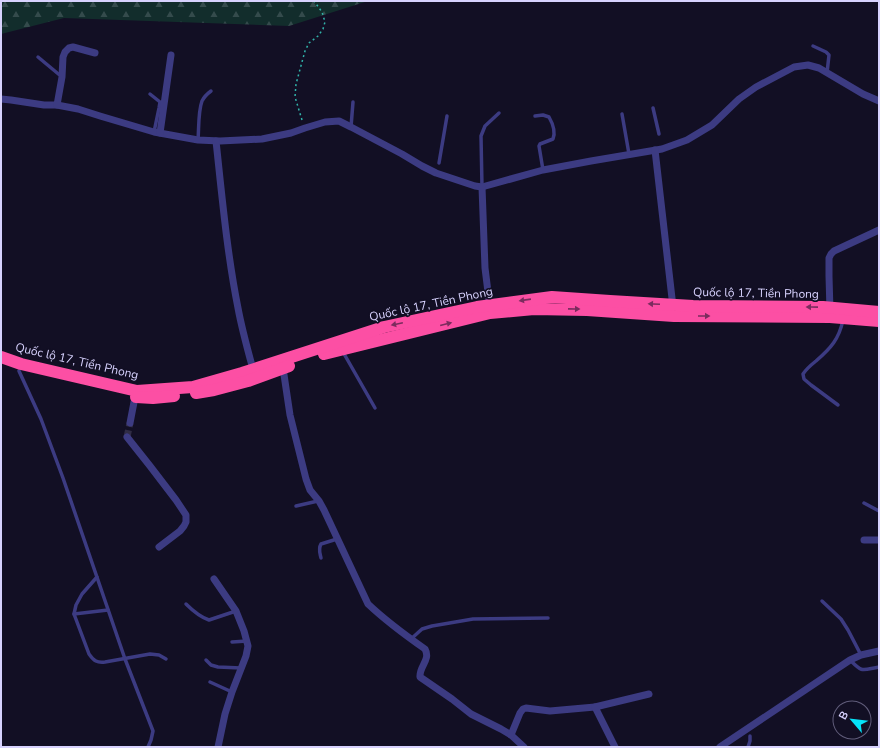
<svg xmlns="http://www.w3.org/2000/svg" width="880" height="748" viewBox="0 0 880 748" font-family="'Nunito Sans',sans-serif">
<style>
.forest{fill:url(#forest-firs)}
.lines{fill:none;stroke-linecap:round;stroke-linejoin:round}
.street-tunnel{stroke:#302c45;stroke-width:7;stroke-dasharray:7 3.5;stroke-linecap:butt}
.path{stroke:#31b3aa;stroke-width:1.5;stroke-dasharray:2 3;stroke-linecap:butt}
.lane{stroke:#3c3b82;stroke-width:3.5}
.street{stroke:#3c3b82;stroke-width:7}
.highway{stroke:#fc4fa4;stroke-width:12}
.oneway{fill:#7b2c5e}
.labels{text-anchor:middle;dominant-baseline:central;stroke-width:3.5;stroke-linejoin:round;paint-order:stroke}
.street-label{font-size:12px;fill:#d7d2fe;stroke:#120f24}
</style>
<defs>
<pattern id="forest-firs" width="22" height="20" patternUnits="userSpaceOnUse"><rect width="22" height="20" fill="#122d2c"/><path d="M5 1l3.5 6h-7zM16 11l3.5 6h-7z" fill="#344b4c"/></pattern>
</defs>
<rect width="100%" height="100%" fill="#120f24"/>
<path class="forest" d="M1 1H368L289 26 64 18 1 34Z"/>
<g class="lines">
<path class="street-tunnel" d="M127 437 130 423"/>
<path class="path" d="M302 120 295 97 296 84 305 51 309 43 318 36 323 29 325 22 322 12 314 1"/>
<g class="lane">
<path d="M813 46 826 52 829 55 827 73"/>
<path d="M38 57 62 77"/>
<path d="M150 94 160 102 159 108 154 132"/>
<path d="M653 108 659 134"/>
<path d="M622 114 629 154"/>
<path d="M535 116 543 115 549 117C553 124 556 131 553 139L540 144 539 146 543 170"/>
<path d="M351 127 353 102"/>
<path d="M198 140C199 128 198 112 202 101 204 97 207 94 211 91"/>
<path d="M439 163 447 116"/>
<path d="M482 187 481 136 485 126 499 113"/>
<path d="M343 352 375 408"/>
<path d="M19 371 41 419 63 478 125 659 153 731 151 740 148 747"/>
<path d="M838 405 811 385 804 379 803 374C807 368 811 365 816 361 831 348 839 339 843 320"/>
<path d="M864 503 879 511"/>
<path d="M296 506 318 501"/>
<path d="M321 558C320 553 318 549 321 544L337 539"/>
<path d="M97 577 82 594 76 605 74 614 89 654C94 661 97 663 105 662L150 654 159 655 166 659"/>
<path d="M822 601 841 619 848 630 861 655"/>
<path d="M186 604C193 611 200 617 209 620L236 611"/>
<path d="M74 614 108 610"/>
<path d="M411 639 422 629 432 626 473 619 548 618"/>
<path d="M232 642 247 641"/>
<path d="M206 660 211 665 218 667 241 668"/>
<path d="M851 661C863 673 862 670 879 667"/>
<path d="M210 682 232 692"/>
<path d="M748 747 750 741V736"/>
</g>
<g class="street">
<path d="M1 99 11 100 44 105H57L78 109 100 116 154 132 198 140 220 141 262 139 291 133 305 128 325 122 339 121 351 127 402 154 422 166 436 173 475 186 482 187 543 170 591 161 662 149 687 140 712 125 739 99 756 87 794 67 808 65 819 68 863 94 879 101"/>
<path d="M57 105 62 77 63 57 65 52 69 48 73 47 95 53"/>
<path d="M160 133 171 55"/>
<path d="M216 141C222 196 227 253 238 308 242 330 248 351 254 373"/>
<path d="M655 150 673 307"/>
<path d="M482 187 485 268 490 308"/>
<path d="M830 311 829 276V258L831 254 834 251 879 230"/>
<path d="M283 368 290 415 306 479 310 490 319 501 324 510 368 604C386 621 405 635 425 649 431 660 419 666 420 677L452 699 471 714 501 729 511 735 524 747"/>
<path d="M130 423 135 397"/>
<path d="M127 437 150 466 176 500 186 515V522L184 526 180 531 159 547"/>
<path d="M864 540H879"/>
<path d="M214 579 236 611 244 631 248 646 246 656 232 692 225 714 218 747"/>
<path d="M511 735 520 713 523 709 526 708 550 711 595 707"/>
<path d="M615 747 595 707 649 694"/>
<path d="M720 747 850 660 861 655 879 651"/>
</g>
<g class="highway">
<path d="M324 354 490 313 534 309 587 310 674 316 830 317 879 321"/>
<path d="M1 357 21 364 137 391 193 387 242 373 384 327 477 307 552 297 610 301 693 306 823 307 879 312"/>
<path d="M196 393 214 390 248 381 289 366"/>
<path d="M136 397 153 398 174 396"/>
</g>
</g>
<defs><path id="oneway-solid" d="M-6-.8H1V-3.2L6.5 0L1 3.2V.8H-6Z"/></defs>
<g class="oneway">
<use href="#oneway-solid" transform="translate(525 300) rotate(172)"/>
<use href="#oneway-solid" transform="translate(654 304) rotate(-177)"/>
<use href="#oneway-solid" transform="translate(812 307) rotate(-179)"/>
<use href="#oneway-solid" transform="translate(574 309) rotate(1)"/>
<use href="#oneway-solid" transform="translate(704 316)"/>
<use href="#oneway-solid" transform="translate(397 324) rotate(168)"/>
<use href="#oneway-solid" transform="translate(446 324) rotate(-14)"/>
</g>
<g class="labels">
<g class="street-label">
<text transform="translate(756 293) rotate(1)">Quốc lộ 17, Tiền Phong</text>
<text transform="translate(431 304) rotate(-12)">Quốc lộ 17, Tiền Phong</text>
<text transform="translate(77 361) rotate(13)">Quốc lộ 17, Tiền Phong</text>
</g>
</g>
<rect width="880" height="748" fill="none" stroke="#d7d2fe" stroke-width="4"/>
<g transform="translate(852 720) rotate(298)"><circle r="19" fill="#120f24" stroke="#615d7b"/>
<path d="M0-3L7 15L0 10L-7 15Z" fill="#05e2f8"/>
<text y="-6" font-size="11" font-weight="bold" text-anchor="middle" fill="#d7d2fe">B</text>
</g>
</svg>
